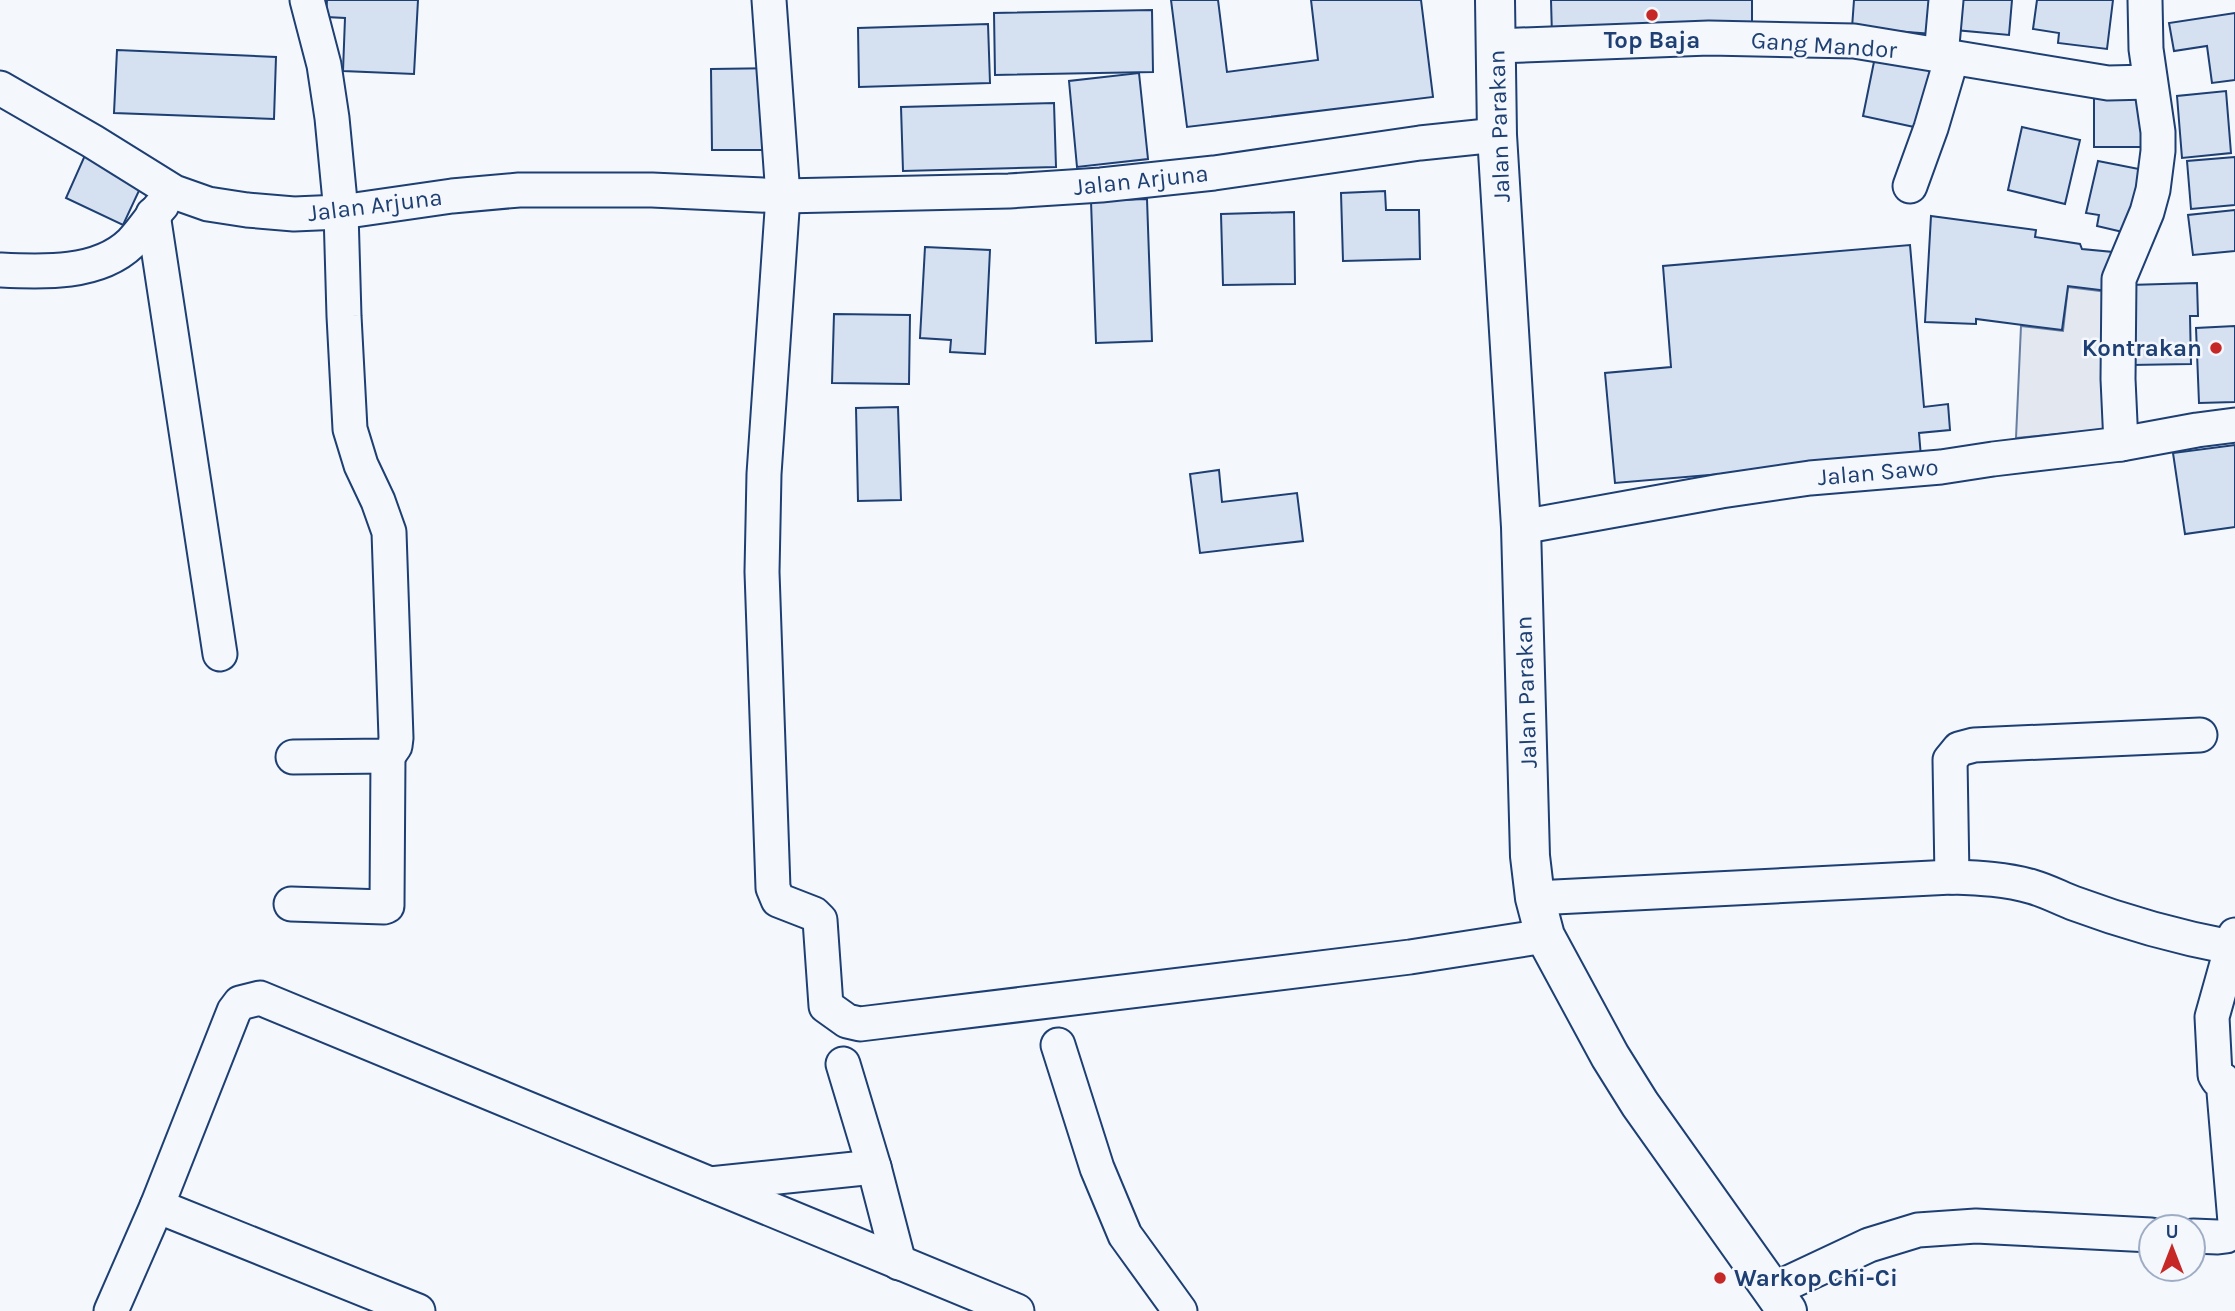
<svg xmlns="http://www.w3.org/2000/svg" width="2235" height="1311" viewBox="0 0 2235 1311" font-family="Karla,sans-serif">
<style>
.parking{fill:#e3e8f0;stroke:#687fa3;stroke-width:2}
.building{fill:#d5e0f0;stroke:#1d3f73;stroke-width:2}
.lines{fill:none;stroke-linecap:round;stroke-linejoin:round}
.street-casing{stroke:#1d3f73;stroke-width:37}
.secondary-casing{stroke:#1d3f73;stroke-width:42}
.street{stroke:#f4f7fb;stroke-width:33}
.secondary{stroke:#f4f7fb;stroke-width:38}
.poi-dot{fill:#c62828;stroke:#f4f7fb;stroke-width:2.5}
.labels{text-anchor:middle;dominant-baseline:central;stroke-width:5;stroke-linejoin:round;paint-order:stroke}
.poi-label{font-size:24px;font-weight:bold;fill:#1d3f73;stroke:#f4f7fb}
.street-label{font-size:24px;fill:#1d3f73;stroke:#f4f7fb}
</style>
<rect width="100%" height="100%" fill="#f4f7fb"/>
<path class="parking" d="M2068 287 2108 292 2109 429 2016 438 2021 326 2063 331Z"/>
<g class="building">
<path d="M327 0H418L414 74 343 71 345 18 326 17Z"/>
<path d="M1171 0H1218L1227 72 1318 60 1311 0H1421L1433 97 1187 127Z"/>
<path d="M1551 0H1752V30L1552 36Z"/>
<path d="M1854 0H1937L1934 34 1852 28Z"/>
<path d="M1958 0H2012L2009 35 1955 30Z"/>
<path d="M2037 0H2113L2107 49 2058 43 2059 33 2033 29Z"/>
<path d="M1152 10 1153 72 995 75 994 13Z"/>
<path d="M2235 13V80L2212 83 2207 46 2174 51 2169 23Z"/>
<path d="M988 24 990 83 859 87 858 28Z"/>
<path d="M117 50 276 57 274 119 114 113Z"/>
<path d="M1876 52 1941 65 1928 130 1863 116Z"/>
<path d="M774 68 775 150H712L711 69Z"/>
<path d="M1139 73 1148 159 1077 167 1069 81Z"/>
<path d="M2226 91 2231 153 2182 158 2177 96Z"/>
<rect x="2094" y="97" width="53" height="50"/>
<path d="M1054 103 1056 167 903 171 901 107Z"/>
<path d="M2022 127 2080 140 2065 204 2008 190Z"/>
<path d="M86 153 144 180 123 225 66 198Z"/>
<path d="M2235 157V205L2191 209 2187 161Z"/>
<path d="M2098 161 2149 171 2127 233 2097 226 2099 215 2086 213Z"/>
<path d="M1385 191 1386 210H1419L1420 259 1343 261 1341 193Z"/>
<path d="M1147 199 1152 341 1096 343 1091 201Z"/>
<path d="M2235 210V251L2193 255 2188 215Z"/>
<path d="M1294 212 1295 284 1223 285 1221 214Z"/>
<path d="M1931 216 2036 230 2035 237 2080 244 2082 249 2113 252 2108 291 2068 286 2062 330 1976 319V324L1925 322Z"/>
<path d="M1910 245 1924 407 1948 404 1950 430 1919 433 1921 457 1615 483 1605 373 1671 367 1663 266Z"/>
<path d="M925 247 990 250 985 354 950 352 951 340 920 338Z"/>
<path d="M2197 283 2198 316H2190L2191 364 2131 365 2129 285Z"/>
<path d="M834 314 910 315 909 384 832 383Z"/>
<path d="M2235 326V402L2199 403 2196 328Z"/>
<path d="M898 407 901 500 858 501 856 408Z"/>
<path d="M2235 445V527L2185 534 2173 453Z"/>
<path d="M1219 470 1222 502 1297 493 1303 541 1200 553 1190 474Z"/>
</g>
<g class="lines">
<defs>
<g id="street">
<path d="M769 0 783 196 764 474 762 572 773 888 778 900 814 914 820 920 826 1006 847 1021 860 1024 1410 957 1545 936"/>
<path d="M1496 46 1709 38 1854 41 2108 83 2150 82"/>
<path d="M1941 56 1946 0"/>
<path d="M0 88 92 141 174 192 208 204 247 210 294 214 341 212 452 196 519 190H652L783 196 1009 191 1101 185 1214 173 1420 143 1497 135"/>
<path d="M1910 186 1931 128 1952 57"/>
<path d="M153 214 220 654"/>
<path d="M0 270C42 272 98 275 131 243 142 232 151 217 162 205"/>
<path d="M2121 444 2118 379 2119 279 2147 212 2153 190 2158 151V132L2146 49 2145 0"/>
<path d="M1521 527 1721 491 1810 478 1941 467 1993 459 2121 444 2197 430 2235 425"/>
<path d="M293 757 388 756 395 746 396 738 389 532 378 501 361 465 350 429 344 316 341 212 332 118 324 65 307 0"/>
<path d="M1952 877 1950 760 1959 749 1974 745 2200 735"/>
<path d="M1535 898 1952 877C1980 878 2006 879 2033 887 2047 891 2060 898 2073 903 2124 922 2177 937 2230 947L2235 951"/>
<path d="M291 904 384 907 387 906 388 756"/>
<path d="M2235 935 2212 1017 2215 1075 2218 1080H2223L2235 1222"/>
<path d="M1058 1045 1097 1168 1125 1235 1180 1311"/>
<path d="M843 1064 874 1167 899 1263"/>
<path d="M710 1184 874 1167"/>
<path d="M157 1206 418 1311"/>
<path d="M2193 1236 2218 1237 2226 1236 2234 1230 2235 1224"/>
<path d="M1773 1290 1869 1245 1918 1230 1976 1226 2151 1235"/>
<path d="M111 1311 157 1206 234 1011 240 1003 260 998 1017 1311"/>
</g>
<path id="secondary" d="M1495 0 1497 135 1521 527 1530 856 1535 898 1545 936 1610 1056 1640 1104 1787 1311"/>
</defs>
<use href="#street" class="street-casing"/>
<use href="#secondary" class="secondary-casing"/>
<use href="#street" class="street"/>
<use href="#secondary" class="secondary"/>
</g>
<g class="poi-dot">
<circle cx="1652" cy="15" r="7"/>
<circle cx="2216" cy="348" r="7"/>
<circle cx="1720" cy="1278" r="7"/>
</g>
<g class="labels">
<g class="poi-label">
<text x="1652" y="40">Top Baja</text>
<text x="2202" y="348" text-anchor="end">Kontrakan</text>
<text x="1734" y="1278" text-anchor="start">Warkop Chi-Ci</text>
</g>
<g class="street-label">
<text transform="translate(1824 45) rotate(4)">Gang Mandor</text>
<text transform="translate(1499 126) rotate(-92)">Jalan Parakan</text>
<text transform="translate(1141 180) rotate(-6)">Jalan Arjuna</text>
<text transform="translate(375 205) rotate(-7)">Jalan Arjuna</text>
<text transform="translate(1878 472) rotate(-5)">Jalan Sawo</text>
<text transform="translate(1526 692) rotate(-92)">Jalan Parakan</text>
</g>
</g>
<g transform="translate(2172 1248)"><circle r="33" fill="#f4f7fb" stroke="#9eadc5" stroke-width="2"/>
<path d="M0-5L12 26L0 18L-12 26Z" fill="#c62828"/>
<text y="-10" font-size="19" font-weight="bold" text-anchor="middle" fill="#1d3f73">U</text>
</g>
</svg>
